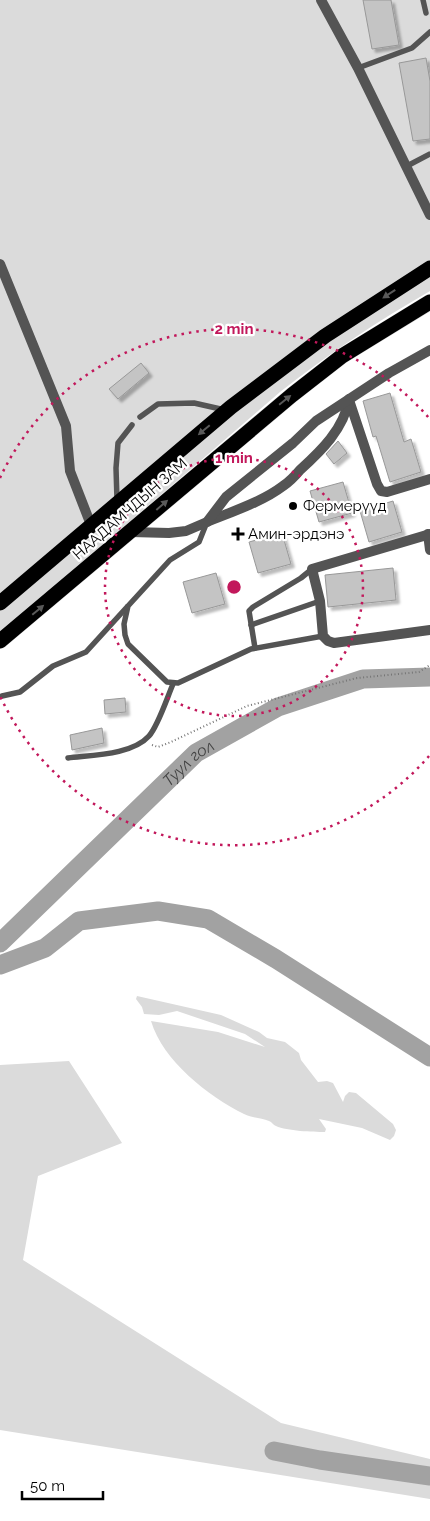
<svg xmlns="http://www.w3.org/2000/svg" width="430" height="1521" viewBox="0 0 430 1521" font-family="Raleway,sans-serif">
<style>
.green{fill:#dbdbdb}
.lines{fill:none;stroke-linecap:round;stroke-linejoin:round}
.river{stroke:#a2a2a2;stroke-width:19}
.building{fill:#c4c4c4;stroke:#989898;filter:url(#shadow)}
.highway-casing{stroke:#dbdbdb;stroke-width:16}
.path{stroke:#767676;stroke-width:2;stroke-dasharray:1 2.5;stroke-linecap:butt}
.lane{stroke:#545454;stroke-width:5.5}
.street{stroke:#545454;stroke-width:10}
.highway{stroke:#000;stroke-width:15}
.oneway{fill:#595959}
.ring{fill:none;stroke:#c2185b;stroke-width:2.5;stroke-dasharray:2.5 5}
.poi-dot{fill:#000;stroke:#fff;stroke-width:2}
.labels{text-anchor:middle;dominant-baseline:central;stroke-width:4.5;stroke-linejoin:round;paint-order:stroke}
.poi-label{font-size:15px;fill:#000;stroke:#fff;text-anchor:start}
.street-label{font-size:15px;fill:#000;stroke:#fff}
.water-label{font-size:16px;font-style:italic;fill:#434343;stroke:#fff}
.centre{fill:#c2185b;stroke:#fff;stroke-width:2.5}
.ring-label{font-size:15px;text-anchor:middle;font-weight:bold;fill:#c2185b;stroke:#fff;stroke-width:4.5;stroke-linejoin:round;paint-order:stroke}
</style>
<defs>
<filter id="shadow"><feDropShadow dx="3.5" dy="3.5" stdDeviation="1" flood-color="#0004"/></filter>
</defs>
<rect width="100%" height="100%" fill="#fff"/>
<g class="green">
<path d="M0 0H430V291C378 321 328 354 280 392L0 634Z"/>
<path d="M137 996 221 1015 259 1032 267 1038 285 1042 299 1053 301 1060 318 1082 327 1081 333 1083 343 1102 345 1096 349 1092 356 1093 393 1124 396 1130 394 1136 390 1140 362 1128 319 1119 326 1129 325 1132C313 1132 287 1131 276 1126 273 1125 272 1122 269 1121 261 1118 252 1118 244 1114 208 1096 163 1061 151 1021L218 1032 265 1047 245 1034 177 1011 159 1015 144 1014 142 1007 136 999Z"/>
<path d="M69 1061 122 1143 38 1176 23 1260 281 1423 430 1459V1499L0 1430V1065Z"/>
</g>
<g class="lines">
<g class="river">
<path id="s1" d="M0 943 196 753 278 707 363 679 430 677"/>
<path d="M0 965 45 948 79 921 158 911 208 919 276 959 430 1057"/>
<path d="M274 1451 320 1460 430 1476"/>
</g>
</g>
<g class="building">
<path d="M363 0H391L399 45 372 49Z"/>
<path d="M426 58 430 81V139L413 141 399 63Z"/>
<path d="M141 363 149 373 118 399 109 389Z"/>
<path d="M390 393 404 442 411 439 421 472 390 482 376 436 373 437 363 401Z"/>
<path d="M338 441 347 453 334 464 326 454Z"/>
<path d="M343 482 352 513 319 522 310 491Z"/>
<path d="M393 501 402 532 369 542 360 511Z"/>
<path d="M282 533 291 564 258 573 249 542Z"/>
<path d="M393 568 396 600 328 607 325 575Z"/>
<path d="M216 573 225 604 192 613 183 582Z"/>
<path d="M125 698 126 712 105 714 104 700Z"/>
<path d="M102 728 104 743 72 750 70 735Z"/>
</g>
<g class="lines">
<defs>
<g id="highway">
<path d="M0 603 231 407 325 336 430 268"/>
<path d="M0 641 292 395 342 356 430 302"/>
</g>
</defs>
<use href="#highway" class="highway-casing"/>
<path class="path" d="M152 745 158 747 171 742 247 706 357 678 419 672 430 665"/>
<g class="lane">
<path d="M423 0 426 13"/>
<path d="M358 68 412 48 430 32"/>
<path d="M407 166 430 154"/>
<path d="M140 417 158 404 194 403 225 410"/>
<path d="M117 500 116 468 118 443 132 425"/>
<path d="M207 522 199 542 170 560 128 606 124 624 125 635 128 644 167 682 178 683 251 649 323 636"/>
<path d="M251 625 320 601"/>
<path d="M255 648 249 611 253 607 301 578 312 569"/>
<path d="M2 696 20 692 53 666 86 652 127 607"/>
<path d="M68 758C92 755 132 755 149 736 158 726 167 698 173 684"/>
</g>
<g class="street">
<path d="M321 0 358 68 430 215"/>
<path d="M0 264 66 426 70 471 91 525"/>
<path d="M349 400 377 484 381 491 387 492 430 479"/>
<path d="M207 522C231 512 262 502 283 486 289 482 295 476 300 470 321 451 344 429 349 399"/>
<path d="M131 532 169 533 186 531 207 522 226 497 293 443 316 421 389 373 430 350"/>
<path d="M428 534 430 550"/>
<path d="M430 534 312 569 320 601 323 636 328 641 334 643 430 630"/>
</g>
<use href="#highway" class="highway"/>
</g>
<defs><path id="oneway-solid" d="M-6-.8H1V-3.2L6.5 0L1 3.2V.8H-6Z" transform="scale(1.25)"/></defs>
<g class="oneway">
<use href="#oneway-solid" transform="translate(389 294) rotate(147)"/>
<use href="#oneway-solid" transform="translate(285 400) rotate(-39)"/>
<use href="#oneway-solid" transform="translate(204 430) rotate(140)"/>
<use href="#oneway-solid" transform="translate(162 505) rotate(-41)"/>
<use href="#oneway-solid" transform="translate(38 610) rotate(-40)"/>
</g>
<g class="ring">
<circle cx="234" cy="587" r="129"/>
<path d="M429 756A258 258 0 0 1 0 696M0 478A258 258 0 0 1 429 418"/>
</g>
<g class="poi-dot">
<circle cx="293" cy="506" r="5"/>
<path d="M235.5 526.5h5v5h5v5h-5v5h-5v-5h-5v-5h5z"/>
</g>
<g class="labels">
<g class="poi-label">
<text x="303" y="506">Фермерүүд</text>
<text x="248" y="534">Амин-эрдэнэ</text>
</g>
<g class="street-label">
<text transform="translate(130 509) rotate(-41)">НААДАМЧДЫН ЗАМ</text>
</g>
<g class="water-label">
<text stroke="none"><textPath href="#s1" startOffset="261">Туул гол</textPath></text>
</g>
</g>
<circle cx="234" cy="587" r="8" class="centre"/>
<g class="ring-label">
<text x="234" y="334">2 min</text>
<text x="234" y="463">1 min</text>
</g>
<path d="M22 1491v8h81v-8" fill="none" stroke="#000000" stroke-width="2.5"/>
<text x="30" y="1491" font-size="15" fill="#000000" stroke="#ffffff" stroke-width="4" paint-order="stroke">50 m</text>
</svg>
